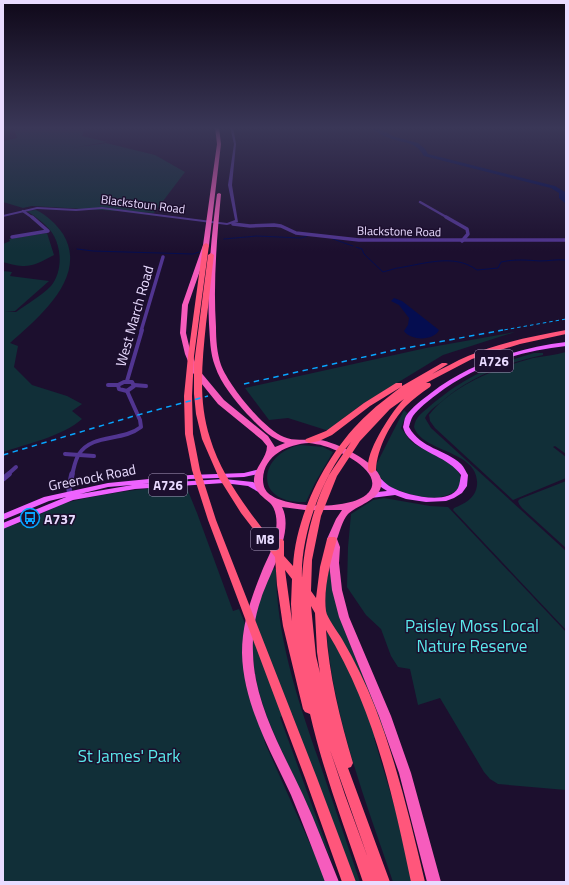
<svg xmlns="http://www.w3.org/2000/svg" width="569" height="885" viewBox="0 0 569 885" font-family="'Titillium Web',sans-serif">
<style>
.green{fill:#112f38}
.water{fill:#050d50}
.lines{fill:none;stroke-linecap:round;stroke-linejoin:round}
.stream{stroke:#050d50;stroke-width:1}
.river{fill:#050d50;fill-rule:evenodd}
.minor-far3{stroke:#513591;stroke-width:2.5}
.minor-far2{stroke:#513591;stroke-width:3.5}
.minor-far1{stroke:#513591;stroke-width:4}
.minor{stroke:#513591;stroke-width:5.5}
.tertiary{fill:#513591;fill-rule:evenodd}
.primary{fill:#ee62ff;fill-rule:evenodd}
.trunk{fill:#f65cbd;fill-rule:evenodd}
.motorway{fill:#ff567b;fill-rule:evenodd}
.rail-far1{stroke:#07a5ff;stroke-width:1;stroke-dasharray:3.5 3;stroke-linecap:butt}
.rail{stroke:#07a5ff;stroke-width:1.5;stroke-dasharray:5.5 4.5;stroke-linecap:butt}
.labels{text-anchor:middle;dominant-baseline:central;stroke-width:3;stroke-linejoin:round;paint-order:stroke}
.far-street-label{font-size:12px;fill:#e9dbff;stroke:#1c0f2e}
.shield{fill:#1c0f2e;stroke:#ac9ec0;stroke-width:1}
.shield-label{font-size:13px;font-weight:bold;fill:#e9dbff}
.street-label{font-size:14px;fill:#e9dbff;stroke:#1c0f2e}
.poi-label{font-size:14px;font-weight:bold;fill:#e9dbff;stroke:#1c0f2e;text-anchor:start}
.near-park-label{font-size:17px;fill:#5aeaec;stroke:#1c0f2e}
</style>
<rect width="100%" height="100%" fill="#1c0f2e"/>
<g class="green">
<path d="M16 127H85L82 136 107 142 72 148 106 143 155 155 185 172 154 213 32 206 23 208 3 202V141L17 138 14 128Z"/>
<path d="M36 210C47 215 56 224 63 234 89 277 38 318 10 343L18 346 14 367 32 385 67 396 82 404 72 411 82 419C63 436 27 444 3 452V333L4 332 3 331V271L12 272 10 276 49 281 15 311H5L16 312C27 304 41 296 51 286 62 273 62 251 54 236 49 226 36 217 27 211Z"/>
<path d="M47 233 54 255C32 267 27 269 3 262V244L10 241 9 239Z"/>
<path d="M515 332 443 355 361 405 341 420 329 431 288 418 269 420 245 388 426 348Z"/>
<path d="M566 352V454L555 446 553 447 566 457V478L513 500 435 428 430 421 429 415C451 386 499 367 533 358 544 356 555 355 566 352Z"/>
<path d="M534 353H543V355C506 363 468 377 440 403 434 407 428 412 425 418L431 428 566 551V630L453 510 454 508C464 504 476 498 477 485 480 450 422 453 414 427 415 417 423 412 430 406 464 377 492 365 534 353Z"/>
<path d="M404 410 408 414 404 420 401 428C405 433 408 439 413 443 429 454 465 461 461 486 441 508 406 494 383 484L377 473 376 465Z"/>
<path d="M301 445 323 447 333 452 315 483 306 502C250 504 260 452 301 445Z"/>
<path d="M566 481V548L522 508 519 504 518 501 520 499Z"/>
<path d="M186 486 197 513 233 611 239 609 246 626 253 695 265 743 327 882H3V528L23 522 54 508V506C97 494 141 488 186 486Z"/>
<path d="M384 498 430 506 448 507 566 632V790L498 784 490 779 484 772 440 698 418 705 410 669 398 667 391 656 381 629 366 615 347 587 348 547 351 514 373 500Z"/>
<path d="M273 568 276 569C276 634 297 698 318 758 332 799 346 841 360 882H355L292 714 280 717 334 866C321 837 307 807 294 777 270 726 244 676 255 617 259 600 266 584 273 568Z"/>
<path d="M329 570 331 571 343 627 387 733 374 738 395 808 412 882H393C365 799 330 710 326 621 325 603 324 587 329 570Z"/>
</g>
<path class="water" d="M394 298 402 301 439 330C434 341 411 341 404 331L408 325 409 318 399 305 391 301Z"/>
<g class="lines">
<g class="stream">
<path d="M224 239 257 236 301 238 307 236"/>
<path d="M333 239 353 246"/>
<path d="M356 247 362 249 364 254 383 272 397 268"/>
<path d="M77 249 93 251 193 254 199 252"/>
<path d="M398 268C424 264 454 253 477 270L498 268 501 262C515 259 526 260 540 261 549 261 557 259 566 260"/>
</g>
<path class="river" d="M370 127H376L395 137 418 143 425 149 428 154 555 186 565 192 566 204 559 198V193L551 188 424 156C415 141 407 144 392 139 385 137 376 132 370 127Z"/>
<g class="minor-far3">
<path d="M420 202 448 218"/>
<path d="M23 211 33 218"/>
</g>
<g class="minor-far2">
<path d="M446 217 467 229 468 234 462 241"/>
<path d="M233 224 250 226 274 225 281 226 296 233 359 240H566"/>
<path d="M12 237 48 231 32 217"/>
<path d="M141 331 163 257"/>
</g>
<g class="minor-far1">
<path d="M127 381 142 330"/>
<path d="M124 382H132L134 386 127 391 119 389 118 385Z"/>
<path d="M108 385H118"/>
<path d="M134 385 146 386"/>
<path d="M65 454 94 456"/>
<path d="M7 475 16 467"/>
<path d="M72 475C74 468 75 460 79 454 93 433 122 442 141 427L140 420 127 391"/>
</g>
<g class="minor">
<path d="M3 479 9 474"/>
<path d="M70 496 69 488 72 474"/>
</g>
<path class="tertiary" d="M230 127H233L236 144 232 185 238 222 227 225 102 209 76 211 37 209 3 217V215L37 207 76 209 102 207 227 223 235 220 228 185 234 144Z"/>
<g class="primary">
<path d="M566 342V346C519 351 473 366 436 395 428 401 419 408 413 416 411 419 410 423 409 427 421 449 445 449 461 464 464 467 466 472 468 475L467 486 462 493 454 498 446 501 426 502 406 499 395 495 371 498 368 497 367 495 368 493 387 491C381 487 376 484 372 478L376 476C382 478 385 484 391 487 405 495 448 506 458 488 460 484 460 479 461 475 448 457 424 454 409 438 406 435 404 431 403 427 404 424 404 419 406 416 411 408 423 399 431 393 470 363 518 348 566 342Z"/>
<path d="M260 469H263L264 471 263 473 244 477 190 479 143 484 224 479 253 482 265 490 266 492 262 494 248 486 224 483 135 489 73 500 3 529V523L66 497 49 501 3 520V514L44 497 108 483 190 475 244 473ZM132 485 80 494 108 487Z"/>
</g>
<path class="trunk" d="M215 127H219L221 144 209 245 188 305 186 333 191 354 199 370 224 400 268 436 275 447 285 443C269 438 259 426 247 414 235 400 221 384 215 366 210 353 210 338 209 324 207 281 211 237 217 194L219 193 221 194C217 238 213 282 216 327 216 340 217 353 221 365 229 386 264 429 284 437 295 442 308 438 320 440 336 442 377 462 381 479 385 499 358 504 348 514 342 521 340 531 337 539L340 547 339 563 342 590 349 617 391 716 411 773 441 882H427L399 773 379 716 339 617 332 590 329 563 330 547 327 539 336 519 342 510H305L282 507C295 532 269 574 261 599 255 616 252 634 253 653 254 703 282 750 303 795 316 823 327 853 339 882H325C314 853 303 824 291 795 270 750 243 703 242 653 242 624 251 598 262 571 266 561 272 551 274 541 277 530 279 512 270 503 263 497 256 493 254 482 253 468 267 459 267 446L262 440 218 404 193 373 185 354 180 333 182 305 203 245 217 144ZM309 443C314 444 319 444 324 446 339 450 385 472 369 492 354 511 285 509 268 493 264 489 263 484 263 479 264 455 288 444 309 443Z"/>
<g class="motorway">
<path d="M206 243 209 245 194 356 192 396 193 434 200 470 216 520 317 778 356 882H342L305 778 208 520 192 470 185 434 184 396 188 356 203 245Z"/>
<path d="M211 253 214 255C211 278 209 301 206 324 202 363 198 401 210 438 222 478 249 511 274 544L276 539H282L284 541V556L293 566C296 513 328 450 368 414 378 404 390 396 401 387L370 406 332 435 319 441 309 443 305 441 306 439 326 431 364 403 396 383H402V386L442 363H446L448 364 432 374C444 368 456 361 468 356 499 343 533 336 566 330V334L520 344 484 355 472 359 428 382 426 383H430L431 385 430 387C421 393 413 399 406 406 391 422 377 448 376 470L372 473 369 472C362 456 392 411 404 399L390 409 360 441 337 476 321 516 312 560 311 591 316 598 320 567 327 539 329 537H335L337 539C331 560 323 589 326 611 327 618 338 632 342 639 355 661 366 684 375 707 397 764 411 823 425 882H411C393 795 373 706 326 630 329 675 340 719 353 763L351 767 348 768 390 882H363C344 826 323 771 310 714L305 712 303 709 283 626 277 585 275 557 241 513 219 478 202 439 196 414 194 394V364L208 255ZM351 442C344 453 336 464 329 475 313 505 304 545 302 578 300 535 323 474 351 442ZM285 570 292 579 291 604 292 621ZM311 606 315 613 317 652 320 673 316 656ZM330 750 368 858 345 795Z"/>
</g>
<path class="rail-far1" d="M498 331 566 319"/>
<g class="rail">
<path d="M244 384 395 350 503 330"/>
<path d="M3 455 134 416 208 396"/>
</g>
</g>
<linearGradient id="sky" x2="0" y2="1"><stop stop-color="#0f0819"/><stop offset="0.51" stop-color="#3a3757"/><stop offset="1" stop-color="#3a3757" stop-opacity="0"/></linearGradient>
<rect width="569" height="251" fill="url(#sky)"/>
<defs>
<symbol id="bus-ring" viewBox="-11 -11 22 22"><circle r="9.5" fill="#1c0f2e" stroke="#07a5ff" stroke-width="1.5"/><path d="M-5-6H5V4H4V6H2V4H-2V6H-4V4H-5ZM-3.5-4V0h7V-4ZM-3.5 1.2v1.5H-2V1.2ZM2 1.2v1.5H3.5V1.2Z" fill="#07a5ff"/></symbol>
</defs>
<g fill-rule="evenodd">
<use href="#bus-ring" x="19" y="507" width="22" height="22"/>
</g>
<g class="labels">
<g class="far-street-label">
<text transform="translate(143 204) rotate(7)">Blackstoun Road</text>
<text transform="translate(399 231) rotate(1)">Blackstone Road</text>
</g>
<g class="shield">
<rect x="475" y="350" width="38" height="22" rx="3"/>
<rect x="149" y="474" width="38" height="22" rx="3"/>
<rect x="251" y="528" width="28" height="22" rx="3"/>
</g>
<g class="shield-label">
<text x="494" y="361">A726</text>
<text x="168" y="485">A726</text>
<text x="265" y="539">M8</text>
</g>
<g class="street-label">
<text transform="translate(134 316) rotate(-74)">West March Road</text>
<text transform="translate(92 477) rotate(-11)">Greenock Road</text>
</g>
<g class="poi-label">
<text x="44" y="518">A737</text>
</g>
<g class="near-park-label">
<text x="472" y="626">Paisley Moss Local<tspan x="472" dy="20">Nature Reserve</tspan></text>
<text x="129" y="756">St James' Park</text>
</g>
</g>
<rect width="569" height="885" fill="none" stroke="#e9dbff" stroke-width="8"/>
</svg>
